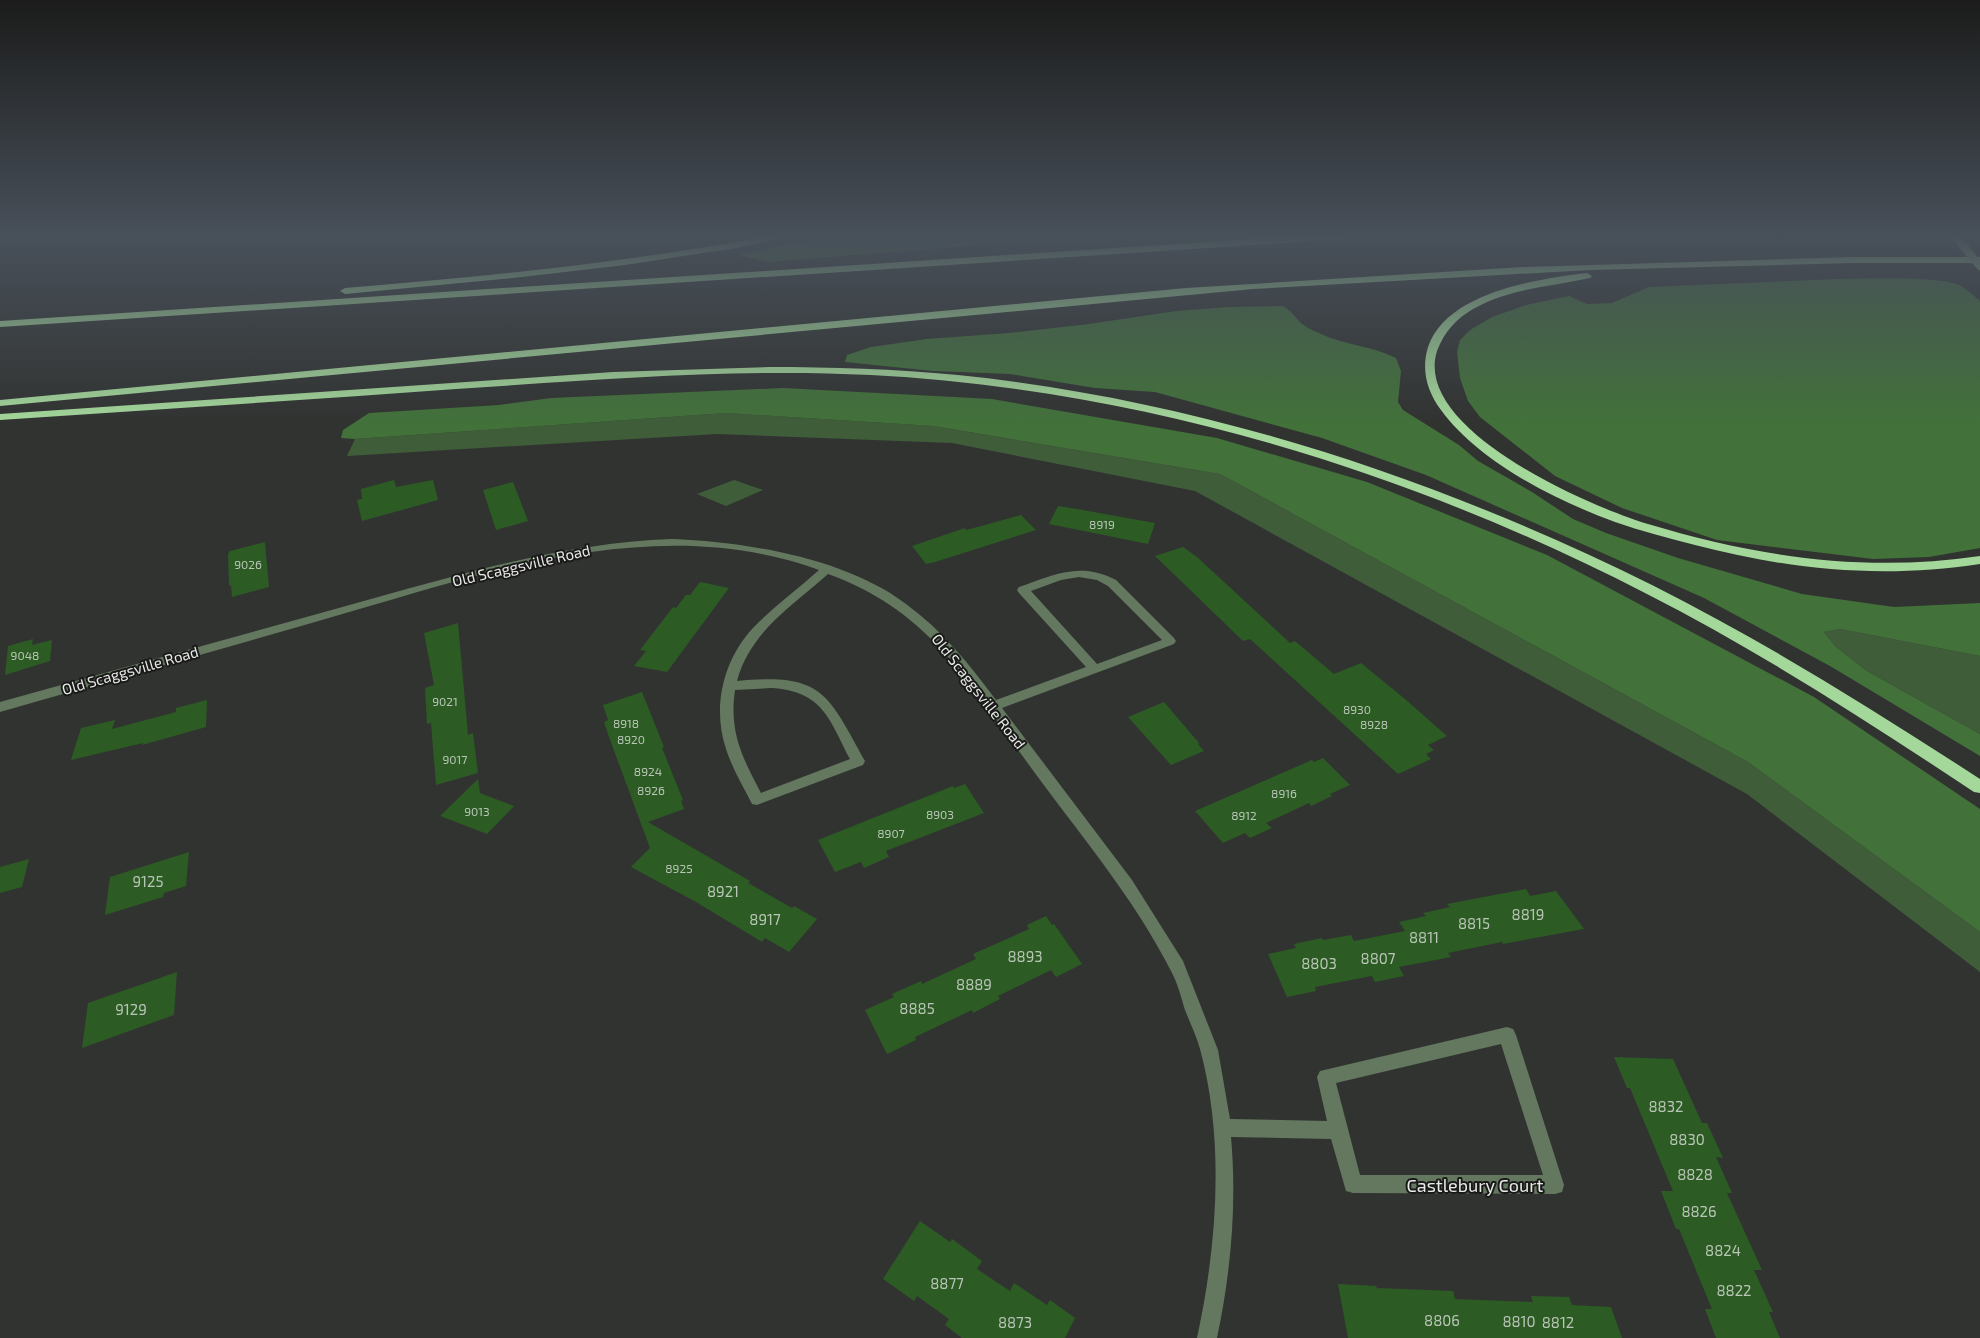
<svg xmlns="http://www.w3.org/2000/svg" width="1980" height="1338" viewBox="0 0 1980 1338" font-family="'Exo 2',sans-serif">
<style>
.green{fill:#3f5d39}
.forest{fill:#42713a}
.building{fill:#2c5b24}
.lines{fill:none;stroke-linecap:round;stroke-linejoin:round}
.minor{fill:#63785f;fill-rule:evenodd}
.highway{fill:#a4d79a;fill-rule:evenodd}
.major-bridge{stroke:#92bc8a;stroke-width:8}
.labels{text-anchor:middle;dominant-baseline:central;stroke-width:4;stroke-linejoin:round;paint-order:stroke}
.number-label{font-size:12px;fill:#b9c6b7}
.street-label{font-size:15px;fill:#e8eae8;stroke:#1a1b19}
.near-number-label{font-size:15px;fill:#b9c6b7}
.near-street-label{font-size:18px;fill:#e8eae8;stroke:#1a1b19}
</style>
<rect width="100%" height="100%" fill="#313331"/>
<g class="green">
<path d="M726 413 933 426 1220 474 1748 762 1980 932V972L1747 794 1195 491 952 443 717 434 347 456 355 439Z"/>
<path d="M734 480 763 490 726 506 697 494Z"/>
<path d="M1840 629 1980 656V734L1867 671 1835 646 1824 632Z"/>
</g>
<g class="forest">
<path d="M828 235H1101L768 262 739 255Z"/>
<path d="M1836 279C1864 279 1939 275 1961 286 1968 290 1974 296 1980 301V548L1929 557 1873 559 1717 540 1622 508 1555 476 1480 417 1468 401 1460 378 1457 352 1460 340 1470 330 1492 317 1526 305 1569 296 1587 304 1612 303 1649 287Z"/>
<path d="M1283 306C1292 311 1294 316 1300 322 1305 327 1314 331 1321 334 1345 345 1372 346 1396 358L1401 371 1398 402 1403 410 1459 445 1478 461 1532 492 1573 519 1606 533 1678 558 1802 594 1894 607 1980 603V656L1840 629 1824 632 1835 646 1867 671 1980 734V756L1830 666 1704 598 1426 475 1322 438 1155 392 1095 388 1010 374 933 371 845 362 847 355 871 347 927 339 1009 333 1089 324 1176 311 1229 307Z"/>
<path d="M783 388 992 399 1217 438 1367 482 1547 555 1814 697 1980 809V932L1748 762 1220 474 933 426 726 413 355 439 341 438 343 430 369 413 499 405 551 398Z"/>
</g>
<g class="building">
<path d="M394 480 396 487 433 480 438 500 362 521 357 500 362 499 361 489Z"/>
<path d="M513 482 528 521 496 530 483 490Z"/>
<path d="M1058 506 1077 509 1155 523 1148 544 1049 524Z"/>
<path d="M1021 515 1036 530 935 562 926 564 912 546 965 528 966 530 985 525Z"/>
<path d="M265 542 269 587 232 597 231 585 229 586 228 554 230 551Z"/>
<path d="M1183 547 1197 557 1290 643 1295 641 1334 674 1361 663 1405 699 1447 736 1428 745 1434 750 1426 754 1431 759 1398 774 1250 639 1243 641 1155 556Z"/>
<path d="M700 582 729 588 667 672 634 666 646 651 640 650 673 607 676 608 686 595H690Z"/>
<path d="M458 623 468 735 473 733 478 773 436 785 431 723 427 724 425 688 434 685 424 633Z"/>
<path d="M33 639 32 645 52 640 50 661 5 675 8 646Z"/>
<path d="M642 692 664 747 662 748 683 800 681 801 684 809 648 822 750 881 748 883 792 908 794 906 817 919 789 952 765 938 762 942 696 902 631 867 650 848 609 737 604 722 608 720 603 705Z"/>
<path d="M207 700 206 727 142 745 143 743 71 760 81 728 115 720 112 729 176 712V708Z"/>
<path d="M1164 702 1199 743 1198 744 1204 751 1171 765 1128 717Z"/>
<path d="M1323 758 1350 785 1330 794 1332 796 1311 806 1309 803 1266 823 1272 828 1250 838 1245 833 1223 843 1195 811 1312 760 1314 762Z"/>
<path d="M478 779 480 793 514 806 487 834 440 816Z"/>
<path d="M965 784 984 813 886 851 889 857 864 868 861 862 835 872 818 840 953 786 954 788Z"/>
<path d="M189 852 186 886 164 893 163 897 105 915 110 877Z"/>
<path d="M29 859 22 887 0 893V867Z"/>
<path d="M1526 889 1530 896 1556 891 1584 929 1503 944 1502 942 1448 953 1451 957 1399 967 1404 976 1375 982 1372 976 1315 987 1316 991 1287 997 1268 954 1296 948 1294 944 1322 938 1323 940 1351 935 1354 941 1405 931 1399 922 1426 916 1423 913 1450 907 1447 904Z"/>
<path d="M1046 916 1052 925 1054 924 1082 964 1056 977 1051 970 998 996 1000 999 973 1013 972 1010 915 1037 916 1040 887 1054 865 1010 894 997 892 994 921 981 922 984 976 959 973 954 1029 929 1027 925Z"/>
<path d="M177 972 174 1015 82 1048 88 1003Z"/>
<path d="M1614 1057 1673 1059 1702 1123H1707L1723 1158 1716 1157 1732 1193H1727L1762 1270H1754L1773 1312H1769L1780 1338H1716L1705 1309H1712L1679 1229H1676L1661 1191H1673L1630 1088H1627Z"/>
<path d="M920 1221 950 1242 952 1239 982 1261 977 1269 1010 1291 1014 1283 1047 1305 1050 1300 1075 1318 1065 1338H962L945 1325 949 1319 917 1296 914 1301 883 1279Z"/>
<path d="M1338 1284 1376 1286 1377 1288 1453 1291 1455 1299 1533 1302 1531 1296 1569 1297 1572 1305 1611 1307 1622 1338H1348Z"/>
</g>
<g class="lines">
<path class="minor" d="M672 539C747 542 845 558 906 604 942 630 970 665 996 700L1086 667 1019 593 1017 590 1019 587C1053 575 1081 561 1116 580L1174 638 1176 641 1174 644 1002 708 1132 880 1183 961 1218 1050 1230 1119 1327 1121 1317 1077 1320 1071 1507 1027 1513 1029 1516 1035 1564 1185 1562 1192 1555 1194 1353 1193 1346 1191 1344 1184 1331 1139 1231 1137C1237 1205 1231 1271 1217 1338H1197C1217 1246 1225 1141 1200 1049 1196 1035 1190 1023 1185 1010 1181 997 1178 984 1171 971 1132 894 1074 828 1024 758 965 677 927 610 828 574 792 606 750 632 737 681 822 673 827 692 865 761L863 765 757 805 752 804C743 786 732 768 726 749 712 708 723 660 753 628 773 607 797 590 819 570 654 510 481 575 322 620 215 651 107 681 0 712V702C115 670 231 638 346 606 454 576 560 543 672 539ZM1079 577 1097 580 1108 586 1162 640 1097 664 1031 591 1061 580ZM771 688C823 691 829 719 850 759L761 793C742 757 729 732 735 690ZM1501 1044 1543 1175H1360L1336 1083Z"/>
<g class="highway">
<path d="M775 235H796L736 248 625 265 513 278 345 294 340 291 345 288C489 276 633 262 775 235Z"/>
<path d="M1314 235H1365L1361 238 0 327V321Z"/>
<path d="M1852 257H1980V263H1852L1590 270 1253 289 0 406V400L1186 288 1523 267Z"/>
<path d="M1587 273 1592 276 1590 278C1550 287 1510 288 1473 309 1456 319 1444 332 1437 351 1412 430 1591 507 1648 524 1758 557 1865 573 1980 556V564C1881 579 1791 570 1695 545 1668 538 1641 531 1615 522 1555 500 1479 462 1441 410 1427 391 1421 370 1428 347 1447 292 1537 279 1587 273Z"/>
<path d="M769 367C832 367 895 369 958 375 1201 400 1437 478 1654 586 1767 643 1874 710 1980 779V793L1974 792C1867 721 1759 651 1645 593 1406 470 1141 389 871 375 733 368 594 380 456 389 304 400 152 410 0 420V414L613 372Z"/>
</g>
<path class="major-bridge" d="M1954 235 1980 266"/>
</g>
<linearGradient id="sky" x2="0" y2="1"><stop stop-color="#1b1c1b"/><stop offset="0.56" stop-color="#48505a"/><stop offset="1" stop-color="#48505a" stop-opacity="0"/></linearGradient>
<rect width="1980" height="423" fill="url(#sky)"/>
<g class="labels">
<g class="number-label">
<text x="1102" y="524">8919</text>
<text x="248" y="564">9026</text>
<text x="25" y="655">9048</text>
<text x="445" y="701">9021</text>
<text x="1357" y="709">8930</text>
<text x="626" y="723">8918</text>
<text x="1374" y="724">8928</text>
<text x="631" y="739">8920</text>
<text x="455" y="759">9017</text>
<text x="648" y="771">8924</text>
<text x="651" y="790">8926</text>
<text x="1284" y="793">8916</text>
<text x="477" y="811">9013</text>
<text x="940" y="814">8903</text>
<text x="1244" y="815">8912</text>
<text x="891" y="833">8907</text>
<text x="679" y="868">8925</text>
</g>
<g class="street-label">
<text transform="translate(521 565) rotate(-13)">Old Scaggsville Road</text>
<text transform="translate(130 670) rotate(-16)">Old Scaggsville Road</text>
<text transform="translate(979 691) rotate(52)">Old Scaggsville Road</text>
</g>
<g class="near-number-label">
<text x="148" y="881">9125</text>
<text x="723" y="891">8921</text>
<text x="1528" y="914">8819</text>
<text x="765" y="919">8917</text>
<text x="1474" y="923">8815</text>
<text x="1424" y="937">8811</text>
<text x="1025" y="956">8893</text>
<text x="1378" y="958">8807</text>
<text x="1319" y="963">8803</text>
<text x="974" y="984">8889</text>
<text x="917" y="1008">8885</text>
<text x="131" y="1009">9129</text>
<text x="1666" y="1106">8832</text>
<text x="1687" y="1139">8830</text>
<text x="1695" y="1174">8828</text>
<text x="1699" y="1211">8826</text>
<text x="1723" y="1250">8824</text>
<text x="947" y="1283">8877</text>
<text x="1734" y="1290">8822</text>
<text x="1442" y="1320">8806</text>
<text x="1519" y="1321">8810</text>
<text x="1015" y="1322">8873</text>
<text x="1558" y="1322">8812</text>
</g>
<g class="near-street-label">
<text x="1475" y="1185">Castlebury Court</text>
</g>
</g>
</svg>
